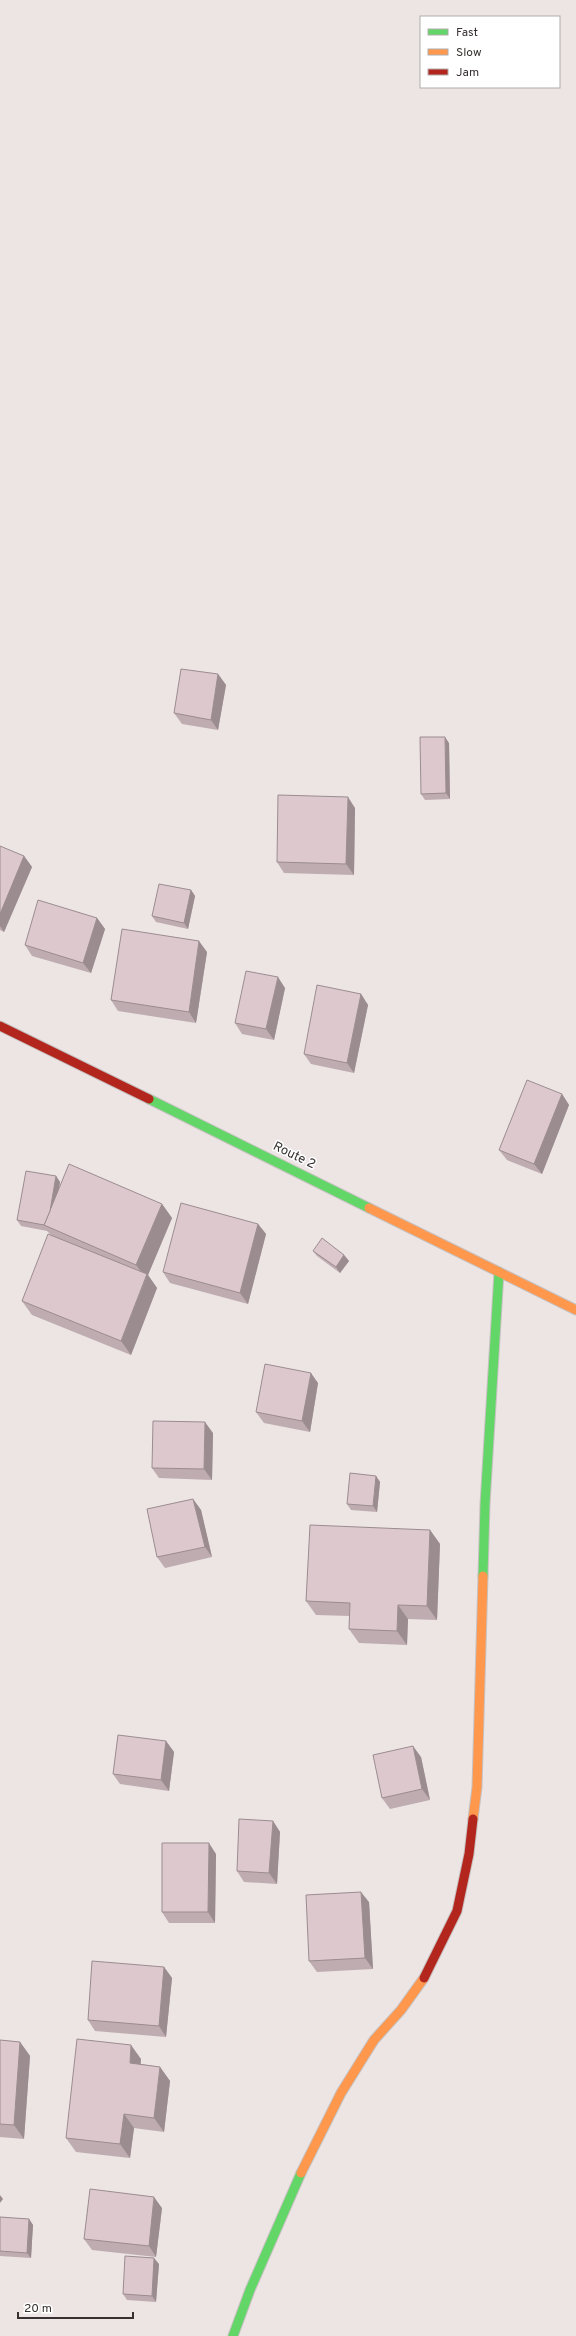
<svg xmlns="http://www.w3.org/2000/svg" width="576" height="2336" viewBox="0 0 576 2336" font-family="Overpass,sans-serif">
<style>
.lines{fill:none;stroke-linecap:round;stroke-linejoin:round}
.fast-casing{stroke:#c6c1c0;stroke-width:11}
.slow-casing{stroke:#c6c1c0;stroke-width:11}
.jam-casing{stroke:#c6c1c0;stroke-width:11}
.fast{stroke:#63d668;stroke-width:9}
.slow{stroke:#ff974d;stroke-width:9}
.jam{stroke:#b3261e;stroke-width:9}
.wall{fill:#beacb1}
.shaded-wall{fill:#9b8c90}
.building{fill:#ddc8ce;stroke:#9b8c90}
.labels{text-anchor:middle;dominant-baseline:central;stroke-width:3;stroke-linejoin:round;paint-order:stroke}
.street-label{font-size:13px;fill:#363130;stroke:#fff}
</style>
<rect width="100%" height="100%" fill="#ece5e4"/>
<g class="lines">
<defs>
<g id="fast">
<path d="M149 1099 369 1208"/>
<path d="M483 1576 485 1504 499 1272"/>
<path d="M233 2336 250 2290 301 2173"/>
</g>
<g id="slow">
<path d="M369 1208 576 1310"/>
<path d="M473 1819 477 1787 483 1576"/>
<path d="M301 2173 341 2093 374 2040 401 2010 424 1978"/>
</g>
<g id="jam">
<path d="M0 1026 149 1099"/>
<path d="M424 1978 457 1911 469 1854 473 1819"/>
</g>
</defs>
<use href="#fast" class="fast-casing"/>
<use href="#slow" class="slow-casing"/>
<use href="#jam" class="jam-casing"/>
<use href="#fast" class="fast"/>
<use href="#slow" class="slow"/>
<use href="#jam" class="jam"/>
</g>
<g class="wall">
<path d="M218 674 226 685 218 730 182 724 174 713Z"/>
<path d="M449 743 450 799 425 800 421 794Z"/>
<path d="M355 808 354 875 284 873 277 862Z"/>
<path d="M0 846 24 856 32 867 4 932 0 930Z"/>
<path d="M191 890 195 896 188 929 156 922 152 916Z"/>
<path d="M97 918 105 929 91 973 32 956 25 945Z"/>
<path d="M207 952 196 1023 118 1011 111 1000Z"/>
<path d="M285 988 274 1040 242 1034 235 1023Z"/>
<path d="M361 994 368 1005 354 1073 311 1064 304 1054Z"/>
<path d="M562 1094 569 1105 542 1174 507 1160 499 1150Z"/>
<path d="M56 1176 60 1182 59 1189 162 1204 172 1218 148 1275 157 1288 131 1355 32 1315 22 1301 51 1235 47 1231 21 1226 17 1220Z"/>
<path d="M258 1224 266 1234 248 1304 170 1283 163 1272Z"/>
<path d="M313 1251 344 1255 349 1261 340 1273 317 1256Z"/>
<path d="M318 1383 310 1432 264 1423 256 1412Z"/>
<path d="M213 1433 212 1480 159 1478 152 1468Z"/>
<path d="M376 1476 380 1482 377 1512 351 1510 347 1504Z"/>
<path d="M193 1499 201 1510 212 1557 165 1568 157 1557Z"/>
<path d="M430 1530 440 1544 437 1620 408 1619 407 1645 359 1643 349 1629 350 1616 316 1615 306 1601Z"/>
<path d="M166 1741 174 1752 169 1791 120 1784 113 1774Z"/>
<path d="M421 1757 430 1800 390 1809 382 1798Z"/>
<path d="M273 1821 280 1832 277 1884 244 1882 237 1871Z"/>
<path d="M216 1854 215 1923H169L162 1912Z"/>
<path d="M369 1902 373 1969 317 1972 309 1961Z"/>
<path d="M164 1967 172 1978 166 2037 95 2031 88 2020Z"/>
<path d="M0 2040 20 2042 30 2056 24 2139 0 2137Z"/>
<path d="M141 2059V2064L160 2067 170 2081 164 2132 134 2128 130 2158 76 2152 66 2138Z"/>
<path d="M162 2208 156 2257 92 2250 84 2239Z"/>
<path d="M0 2217 29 2219 33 2225 31 2258 0 2256Z"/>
<path d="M159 2264 156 2302 127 2300 123 2294Z"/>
</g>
<g class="shaded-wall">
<path d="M218 674 226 685 218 730 211 720Z"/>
<path d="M445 737 449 743 450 799 446 793Z"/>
<path d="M348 797 355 808 354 875 346 864Z"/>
<path d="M24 856 32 867 4 932 0 926V914Z"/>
<path d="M191 890 195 896 188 929 184 923Z"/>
<path d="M97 918 105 929 91 973 83 963Z"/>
<path d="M199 941 207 952 196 1023 189 1012Z"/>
<path d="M278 977 285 988 274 1040 266 1029Z"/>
<path d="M361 994 368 1005 354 1073 347 1063Z"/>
<path d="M562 1094 569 1105 542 1174 534 1164Z"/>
<path d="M56 1176 60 1182 52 1229 47 1225Z"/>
<path d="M162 1204 172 1218 148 1275 157 1288 131 1355 121 1341 146 1278 136 1265Z"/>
<path d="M258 1224 266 1234 248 1304 240 1293Z"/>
<path d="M344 1255 349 1261 340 1273 336 1267Z"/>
<path d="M311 1373 318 1383 310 1432 302 1421Z"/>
<path d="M205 1422 213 1433 212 1480 204 1469Z"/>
<path d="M376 1476 380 1482 377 1512 373 1506Z"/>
<path d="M193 1499 201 1510 212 1557 205 1547Z"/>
<path d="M430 1530 440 1544 437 1620 427 1606Z"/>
<path d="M398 1605 408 1619 407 1645 397 1631Z"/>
<path d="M166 1741 174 1752 169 1791 161 1780Z"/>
<path d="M413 1746 421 1757 430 1800 422 1789Z"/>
<path d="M273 1821 280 1832 277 1884 269 1873Z"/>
<path d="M209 1843 216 1854 215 1923 208 1912Z"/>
<path d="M361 1892 369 1902 373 1969 365 1958Z"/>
<path d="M164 1967 172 1978 166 2037 159 2026Z"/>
<path d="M20 2042 30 2056 24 2139 14 2125Z"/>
<path d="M131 2045 141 2059 139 2077 130 2063Z"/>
<path d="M160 2067 170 2081 164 2132 154 2118Z"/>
<path d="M124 2114 134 2128 130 2158 120 2144Z"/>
<path d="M0 2195 3 2199 0 2203Z"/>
<path d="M154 2197 162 2208 156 2257 149 2246Z"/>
<path d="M29 2219 33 2225 31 2258 27 2253Z"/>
<path d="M154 2258 159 2264 156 2302 152 2296Z"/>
</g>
<g class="building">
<path d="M181 669 218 674 211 720 174 713Z"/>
<path d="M420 737H445L446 793 421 794Z"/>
<path d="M278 795 348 797 346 864 277 862Z"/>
<path d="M0 846 24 856 0 914Z"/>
<path d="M159 884 191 890 184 923 152 916Z"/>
<path d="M38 900 97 918 83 963 25 945Z"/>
<path d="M122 929 199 941 189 1012 111 1000Z"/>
<path d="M246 971 278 977 266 1029 235 1023Z"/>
<path d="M317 985 361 994 347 1063 304 1054Z"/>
<path d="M527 1080 562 1094 534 1164 499 1150Z"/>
<path d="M69 1164 162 1204 136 1265 44 1225Z"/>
<path d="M26 1171 56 1176 50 1211 44 1225 17 1220Z"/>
<path d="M181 1203 258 1224 240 1293 163 1272Z"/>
<path d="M48 1234 147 1274 121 1341 22 1301Z"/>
<path d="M322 1238 344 1255 336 1267 313 1251Z"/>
<path d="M265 1364 311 1373 302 1421 256 1412Z"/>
<path d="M153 1421 205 1422 204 1469 152 1468Z"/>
<path d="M350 1473 376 1476 373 1506 347 1504Z"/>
<path d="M193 1499 205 1547 157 1557 147 1509Z"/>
<path d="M310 1525 430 1530 427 1606 398 1605 397 1631 349 1629 350 1603 306 1601Z"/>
<path d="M118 1735 166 1741 161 1780 113 1774Z"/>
<path d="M413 1746 422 1789 382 1798 373 1755Z"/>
<path d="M239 1819 273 1821 269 1873 237 1871Z"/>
<path d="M162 1843H209L208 1912H162Z"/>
<path d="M361 1892 365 1958 309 1961 306 1895Z"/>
<path d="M92 1961 164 1967 159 2026 88 2020Z"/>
<path d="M77 2039 131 2045 130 2063 160 2067 154 2118 124 2114 120 2144 66 2138Z"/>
<path d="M0 2040 20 2042 14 2125 0 2124Z"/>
<path d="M90 2189 154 2197 149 2246 84 2239Z"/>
<path d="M0 2217 29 2219 27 2253 0 2251Z"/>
<path d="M125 2256 154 2258 152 2296 123 2294Z"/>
</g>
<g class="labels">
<g class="street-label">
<text transform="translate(294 1156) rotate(26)">Route 2</text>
</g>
</g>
<rect x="420" y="16" width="140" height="72" fill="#ffffff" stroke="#afadac"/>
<rect x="428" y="29" width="20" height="6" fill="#63d668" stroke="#afadac"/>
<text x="456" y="36" font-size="12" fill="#363130">Fast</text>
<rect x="428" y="49" width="20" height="6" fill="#ff974d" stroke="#afadac"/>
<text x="456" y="56" font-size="12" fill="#363130">Slow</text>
<rect x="428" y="69" width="20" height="6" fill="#b3261e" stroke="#afadac"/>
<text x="456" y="76" font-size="12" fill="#363130">Jam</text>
<path d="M18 2312v6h115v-6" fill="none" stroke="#363130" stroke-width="2"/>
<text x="24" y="2312" font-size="12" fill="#363130" stroke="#ffffff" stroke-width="3" paint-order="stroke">20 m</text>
</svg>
